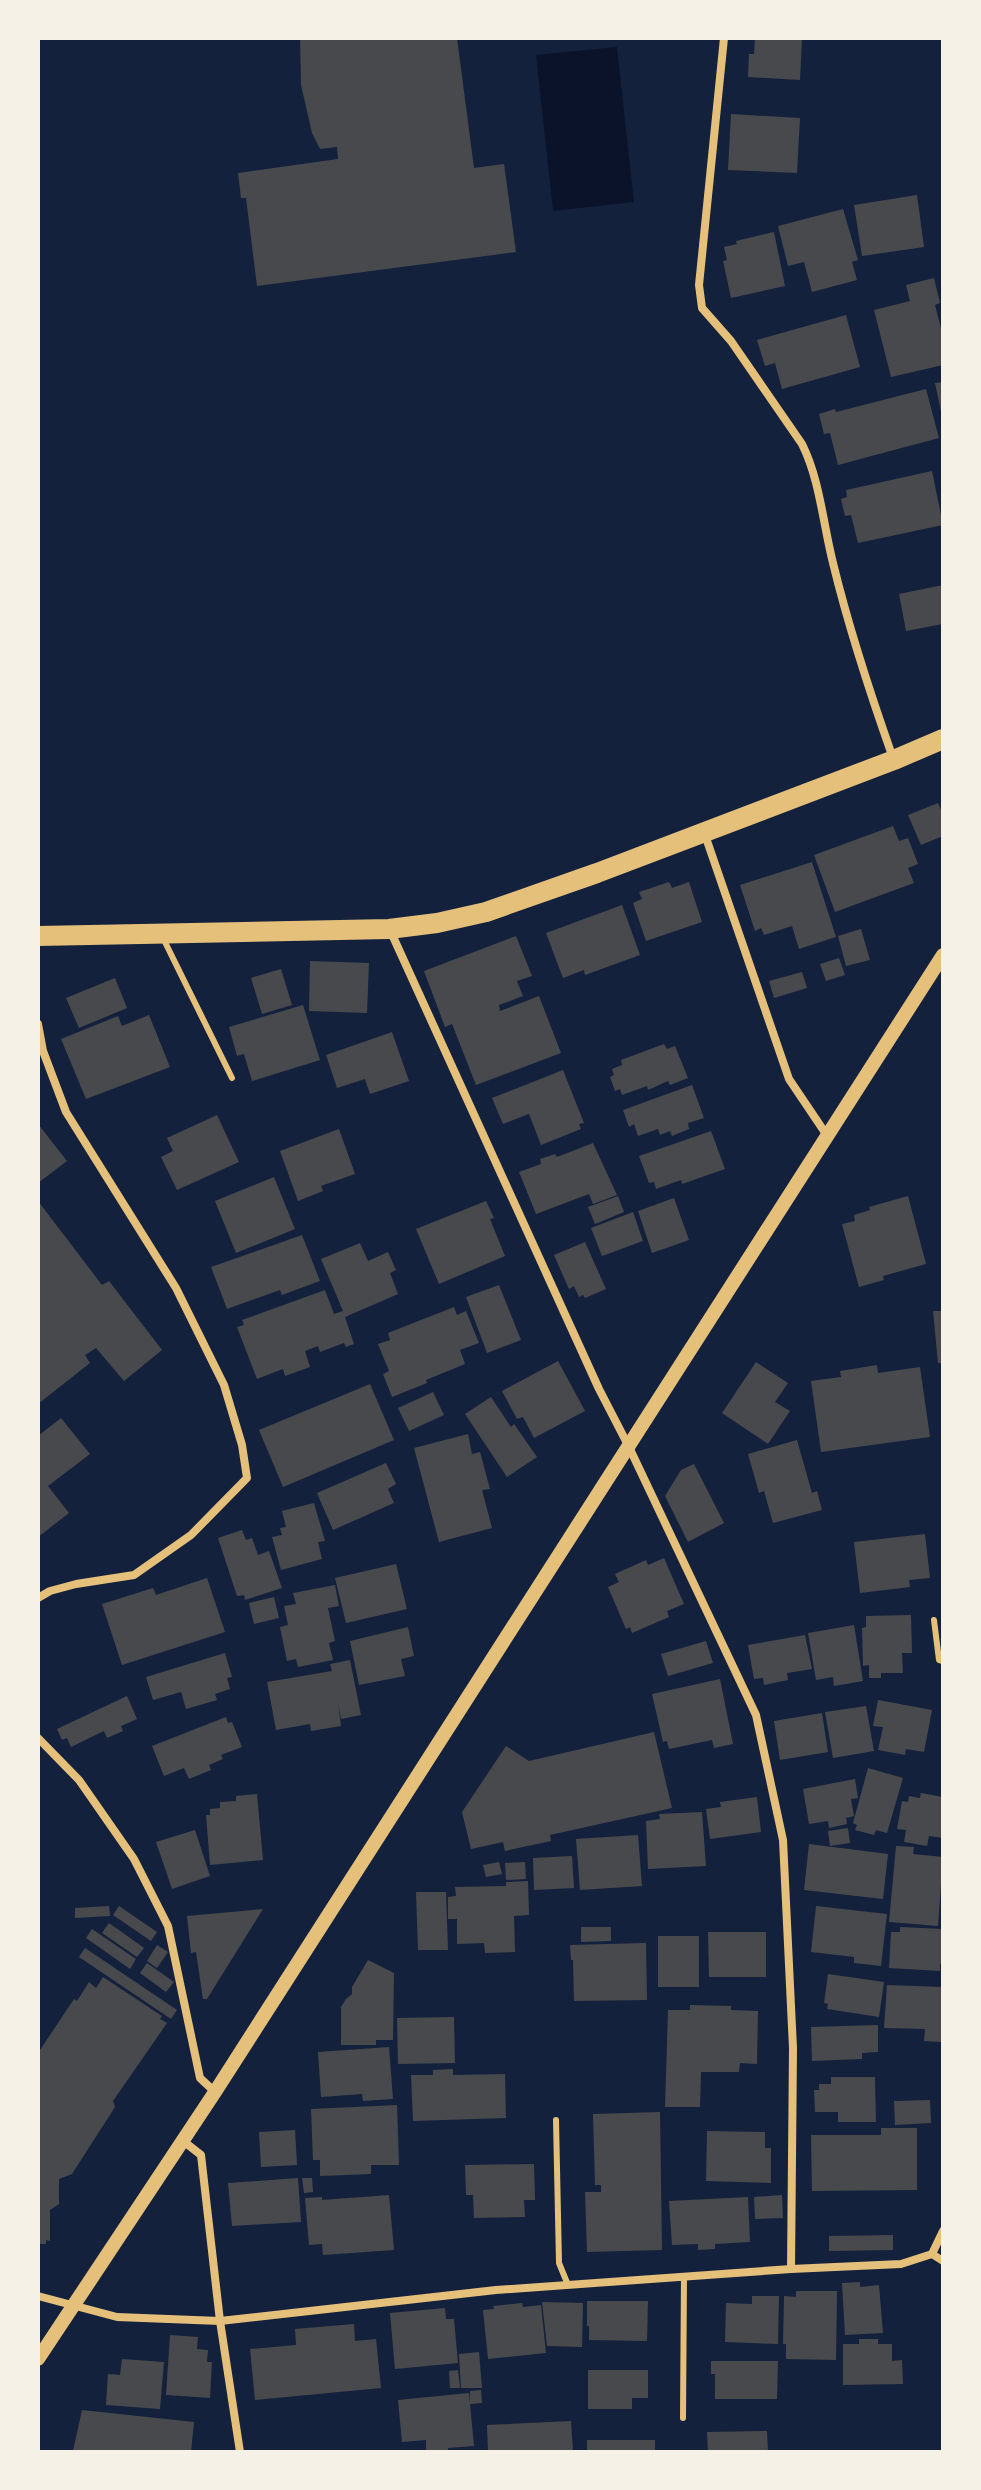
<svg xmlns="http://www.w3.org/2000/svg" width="981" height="2490" viewBox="0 0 981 2490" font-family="Montserrat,sans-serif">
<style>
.water{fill:#0b132b}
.building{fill:#48494c}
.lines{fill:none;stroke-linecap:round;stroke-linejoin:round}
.service{stroke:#e5c07b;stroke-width:6}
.minor{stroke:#e5c07b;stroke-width:8}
.tertiary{stroke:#e5c07b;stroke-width:14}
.primary{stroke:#e5c07b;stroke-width:20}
</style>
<rect width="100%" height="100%" fill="#14213d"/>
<path class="water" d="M617 47 634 202 553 211 536 55Z"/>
<g class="building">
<path d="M300 38H457L474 168 504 164 516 252 257 286 246 198H241L238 173 338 159 337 147 320 149 312 133 301 85Z"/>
<path d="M755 38H802L800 80 748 77 749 54H754Z"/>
<path d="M731 114 800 118 797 173 728 170Z"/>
<path d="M917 195 924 247 862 256 854 205Z"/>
<path d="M843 209 858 260 852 262 857 280 812 292 804 262 788 266 778 226Z"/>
<path d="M774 232 785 286 731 298 723 261 727 260 724 247 737 244 736 241Z"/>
<path d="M934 278 940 303 935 305 943 336V365L891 377 874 310 910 301 906 285Z"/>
<path d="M846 315 860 367 782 389 775 363 765 366 757 340Z"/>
<path d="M943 382V415L942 416 935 383Z"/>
<path d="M926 389 939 438 838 465 830 433 824 434 819 414 835 409 836 412Z"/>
<path d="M932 471 943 525 858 543 851 515 845 516 841 499 847 497 846 490Z"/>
<path d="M943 585V624L906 631 899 594Z"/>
<path d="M938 803 943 814V836L921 845 908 815Z"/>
<path d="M893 826 899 841 908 838 918 864 908 868 914 883 835 912 814 855Z"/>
<path d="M812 862 836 937 799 949 792 926 764 935 761 928 755 931 740 885Z"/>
<path d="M669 882 672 888 689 882 702 922 646 941 633 903 642 899 639 892Z"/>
<path d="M622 905 640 955 585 975 584 970 563 978 546 933Z"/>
<path d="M861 929 870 960 846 966 838 936Z"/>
<path d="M516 936 532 976 517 981 523 996 499 1005 500 1011 539 996 561 1053 476 1085 452 1024 445 1027 424 971Z"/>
<path d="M839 958 845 975 826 981 820 964Z"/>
<path d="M310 961 369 963 367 1013 309 1011Z"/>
<path d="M281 969 292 1005 262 1014 251 978Z"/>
<path d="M802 972 807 988 774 998 769 981Z"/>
<path d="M115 978 127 1008 79 1028 66 998Z"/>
<path d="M303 1005 320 1060 252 1081 244 1054 237 1056 229 1027Z"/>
<path d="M149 1015 170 1067 86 1099 61 1039 118 1016 122 1026Z"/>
<path d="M392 1032 409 1081 370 1094 365 1079 337 1088 326 1055Z"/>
<path d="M664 1044 667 1049 675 1046 688 1078 670 1085 668 1081 648 1090 647 1086 622 1095 620 1089 615 1091 610 1077 614 1075 612 1069 622 1065 621 1060Z"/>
<path d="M563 1070 584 1123 579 1124 581 1129 541 1145 529 1114 503 1124 492 1098Z"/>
<path d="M692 1085 704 1118 688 1123 689 1129 672 1136 670 1131 660 1135 658 1129 638 1136 634 1124 629 1127 623 1110Z"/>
<path d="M217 1115 239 1162 177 1190 161 1157 173 1151 167 1138Z"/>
<path d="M38 1124 67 1161 38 1183Z"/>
<path d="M339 1129 355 1174 321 1186 323 1191 298 1201 280 1151Z"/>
<path d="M711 1131 725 1169 682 1184 681 1180 656 1189 654 1182 649 1183 639 1156Z"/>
<path d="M593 1143 617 1195 593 1204 589 1194 536 1214 519 1172 541 1164 540 1159 555 1154 557 1157Z"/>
<path d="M274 1177 295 1229 236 1253 215 1201Z"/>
<path d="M618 1196 624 1212 595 1224 588 1207Z"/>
<path d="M908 1196 926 1264 883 1276 884 1280 859 1287 842 1224 855 1221 854 1215 870 1210 869 1207Z"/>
<path d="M674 1198 689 1240 652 1253 638 1211Z"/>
<path d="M38 1201 102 1285 109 1281 162 1350 124 1381 96 1348 85 1355 90 1363 38 1404Z"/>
<path d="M486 1201 494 1218 490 1219 505 1256 439 1284 416 1229Z"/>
<path d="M633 1212 643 1241 602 1256 591 1228Z"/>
<path d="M302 1235 320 1281 282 1295 280 1290 227 1309 211 1267Z"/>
<path d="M585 1242 606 1289 585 1298 583 1295 579 1297 574 1286 569 1289 554 1255Z"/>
<path d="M360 1243 368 1261 388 1252 396 1270 390 1273 398 1294 345 1317 354 1344 346 1347 344 1343 320 1352 318 1346 305 1351 310 1367 285 1376 283 1369 257 1379 237 1327 244 1325 242 1320 325 1290 334 1314 343 1311 321 1259Z"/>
<path d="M499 1285 521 1340 487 1353 466 1297Z"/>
<path d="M454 1307 457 1315 466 1311 479 1343 460 1350 465 1364 426 1380 427 1383 392 1397 383 1374 389 1371 378 1344 390 1340 388 1333Z"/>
<path d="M933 1311H943V1363H938Z"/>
<path d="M558 1361 585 1411 534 1438 523 1417 517 1419 502 1391Z"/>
<path d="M756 1362 788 1383 775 1402 790 1411 768 1444 722 1413Z"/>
<path d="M877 1365 878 1373 920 1367 930 1437 821 1452 811 1381 841 1377 840 1371Z"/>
<path d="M370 1384 394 1440 283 1487 259 1430Z"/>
<path d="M433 1392 444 1415 409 1431 398 1408Z"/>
<path d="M491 1397 511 1427 514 1424 537 1457 507 1477 465 1414Z"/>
<path d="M61 1418 90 1454 48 1486 69 1513 38 1537V1436Z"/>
<path d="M468 1434 472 1454 480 1452 490 1489 482 1490 492 1528 439 1542 414 1448Z"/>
<path d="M797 1440 812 1493 817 1491 822 1510 773 1523 764 1491 759 1493 748 1454Z"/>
<path d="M386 1463 396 1484 388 1489 394 1503 333 1530 317 1493Z"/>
<path d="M694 1464 724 1523 688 1542 665 1496 681 1470Z"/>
<path d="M314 1503 325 1541 318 1542 322 1559 281 1570 272 1537 282 1535 280 1528 286 1527 282 1511Z"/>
<path d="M242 1530 246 1540 252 1538 258 1555 269 1551 282 1588 245 1600 244 1595 237 1596 218 1538Z"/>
<path d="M925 1534 930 1578 909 1580 910 1587 860 1593 854 1542Z"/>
<path d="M664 1558 684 1604 667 1611 669 1617 632 1633 630 1627 626 1629 608 1587 619 1582 615 1574 646 1560 648 1565Z"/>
<path d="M396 1564 407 1609 346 1623 335 1578Z"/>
<path d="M207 1578 225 1632 122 1665 102 1604 153 1588 156 1595Z"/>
<path d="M335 1585 339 1606 328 1608 335 1641 329 1643 333 1660 298 1667 296 1659 287 1661 280 1627 288 1625 284 1606 296 1604 293 1593Z"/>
<path d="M274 1597 279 1618 254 1624 249 1603Z"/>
<path d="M911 1615 912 1653H902L903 1673H881V1678H869V1665L863 1666 862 1628 866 1627V1616Z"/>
<path d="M854 1625 863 1681 834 1686 833 1677 816 1680 808 1633Z"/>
<path d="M408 1627 414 1656 401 1659 405 1676 359 1685 350 1641Z"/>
<path d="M805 1635 812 1669 787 1673 788 1680 764 1685 763 1678 754 1679 748 1645Z"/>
<path d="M706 1641 713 1663 668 1676 661 1654Z"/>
<path d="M225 1653 232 1677 227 1678 230 1689 215 1694 217 1700 186 1709 181 1692 153 1700 146 1677Z"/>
<path d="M350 1660 361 1715 341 1719 338 1703 341 1726 311 1731 310 1724 276 1730 267 1682 332 1671 330 1664Z"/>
<path d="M720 1679 733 1744 714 1748 712 1740 669 1749 667 1741 663 1742 652 1694Z"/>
<path d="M127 1696 137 1719 121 1726 123 1731 107 1738 104 1731 71 1747 67 1738 62 1740 57 1729Z"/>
<path d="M878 1700 932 1710 924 1752 906 1749 905 1755 878 1750 883 1727 873 1726Z"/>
<path d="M866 1706 874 1751 833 1758 825 1712Z"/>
<path d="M822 1713 828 1752 780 1760 774 1721Z"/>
<path d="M226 1717 228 1723 232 1722 242 1747 221 1755 223 1759 209 1765 211 1770 189 1779 184 1768 164 1776 152 1746Z"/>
<path d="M654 1732 672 1808 550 1835 551 1841 505 1851 503 1842 471 1849 462 1812 506 1746 529 1761Z"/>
<path d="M868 1768 903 1778 887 1833 876 1830 874 1835 855 1830 857 1825 853 1823Z"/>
<path d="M855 1779 858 1798 851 1799 854 1816 846 1818 847 1824 829 1828 828 1821 809 1824 803 1789Z"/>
<path d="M921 1793 943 1797V1838L929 1836 927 1846 904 1842 906 1830 897 1829 902 1801 908 1802 909 1796 920 1798Z"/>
<path d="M257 1794 263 1860 210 1865 206 1815H210V1809L220 1808V1802L236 1801V1796Z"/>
<path d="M757 1797 761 1832 710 1839 706 1809 721 1807 720 1802Z"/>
<path d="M702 1812 706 1866 648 1869 646 1821 660 1819 659 1814Z"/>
<path d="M848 1828 850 1843 830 1846 828 1831Z"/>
<path d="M195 1830 210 1876 172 1889 156 1842Z"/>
<path d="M638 1835 642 1886 580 1890 576 1839Z"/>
<path d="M809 1844 888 1854 883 1899 804 1890Z"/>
<path d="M896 1846 914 1847 913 1854 943 1857 938 1926 889 1922Z"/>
<path d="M572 1856 574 1888 534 1890 533 1858Z"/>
<path d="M499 1862 502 1874 486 1877 483 1865Z"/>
<path d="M525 1862 526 1879 506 1880 505 1863Z"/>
<path d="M528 1881 529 1915 514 1916 515 1952 485 1953 484 1943 457 1944V1919H448V1897L456 1896 455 1887 506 1886V1882Z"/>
<path d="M416 1892H446L448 1950H418Z"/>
<path d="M109 1906 110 1916 75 1918V1908Z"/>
<path d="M119 1906 157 1932 151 1941 113 1915Z"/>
<path d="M816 1906 887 1914 881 1966 854 1963V1957L811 1952Z"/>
<path d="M263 1909 207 1999H203L196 1952 191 1953 187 1916Z"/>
<path d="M109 1923 144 1948 137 1957 102 1933Z"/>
<path d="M581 1927H611V1941L581 1942Z"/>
<path d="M900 1927 943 1929V1964H940V1971L889 1968 891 1932H900Z"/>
<path d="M92 1929 136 1959 130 1969 86 1938Z"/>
<path d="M708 1932H766V1977H709Z"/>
<rect x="658" y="1936" width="41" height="51"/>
<path d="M646 1943 647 2000 574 2001 573 1960H571L570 1945Z"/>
<path d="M157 1945 168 1952 157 1968 147 1961Z"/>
<path d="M85 1948 177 2010 171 2019 79 1957Z"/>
<path d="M368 1960 394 1973 393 2040H376V2045H341V2007L346 1999 352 1994V1987Z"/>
<path d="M147 1963 174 1982 166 1992 140 1973Z"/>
<path d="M828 1974 884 1982 879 2017 827 2009 828 2004 824 2003Z"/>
<path d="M103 1977 162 2016 160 2019 167 2023 113 2101 115 2107 72 2174 59 2179V2204L50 2210V2241L46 2240V2244H38V2053L74 1999 77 2001 89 1982 96 1988Z"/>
<path d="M887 1985 943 1987V2042L924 2041 925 2029 884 2028Z"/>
<path d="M690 2005 731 2006V2010L758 2011 757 2064 740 2063 739 2072H701L700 2107H665L668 2010H690Z"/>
<path d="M454 2017 455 2063 398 2064 397 2018Z"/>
<path d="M878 2025V2052L862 2053V2059L812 2061 811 2027Z"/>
<path d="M389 2047 393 2099 363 2101 362 2094 321 2097 318 2052Z"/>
<path d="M453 2069V2075L505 2074 506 2118 413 2121 411 2075H433V2070Z"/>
<path d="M831 2077H875L876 2122H838V2112H815L814 2090H819V2084H831Z"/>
<path d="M930 2100 931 2123 895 2125 894 2101Z"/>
<path d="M397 2105 399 2165H371V2174L320 2176V2160H313L311 2109Z"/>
<path d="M660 2112 662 2250 587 2252 585 2192H601V2185H595L593 2114Z"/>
<path d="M881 2128H917V2190L812 2191 811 2135H881Z"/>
<path d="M295 2130 297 2165 261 2167 259 2132Z"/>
<path d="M707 2131 765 2132V2148H771V2183L706 2181Z"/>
<path d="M534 2164 535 2200H524L525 2217 474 2218 473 2195H466L465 2165Z"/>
<path d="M298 2178 301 2222 232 2226 228 2183Z"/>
<path d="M302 2178H312L313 2192 304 2193Z"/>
<path d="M389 2195 394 2250 323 2255 322 2244 309 2245 305 2198 322 2197V2200Z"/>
<path d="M782 2195 783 2218 755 2219 754 2197Z"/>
<path d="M748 2197 750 2242 715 2244V2249L698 2250V2244L672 2245 669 2201Z"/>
<path d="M893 2235V2250L829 2251V2236Z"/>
<path d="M860 2282V2287L879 2285 883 2333 845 2335 842 2283Z"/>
<path d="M796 2291H837L836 2360 786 2359V2344H783L784 2296 796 2297Z"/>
<path d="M752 2296H779L778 2344 725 2342 726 2303 752 2304Z"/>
<path d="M587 2301H648L647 2341 589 2340V2326H587Z"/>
<path d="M542 2302 583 2303 582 2347 547 2346Z"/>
<path d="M522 2303 523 2307 541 2305 546 2353 488 2359 483 2310 494 2309 493 2306Z"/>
<path d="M445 2308 446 2319H454L458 2363 395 2369 390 2313Z"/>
<path d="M354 2324 355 2341 376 2339 381 2388 255 2400 250 2349 296 2345 295 2329Z"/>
<path d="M170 2335 198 2337 197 2349 208 2350 207 2362H212L210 2398 166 2395Z"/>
<path d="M859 2339H878V2344H892V2361L902 2360 903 2384 843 2385V2344H859Z"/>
<path d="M479 2352 482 2388H461L459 2354Z"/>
<path d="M122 2359 164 2362 160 2409 106 2405 108 2374 120 2375Z"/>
<path d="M711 2361H778L777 2399H715V2374H711Z"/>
<path d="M458 2370 460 2388H450L449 2371Z"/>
<path d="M588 2370H648V2398H632V2409H588Z"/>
<path d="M481 2390 482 2403 470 2404V2391Z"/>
<path d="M469 2393 474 2446 448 2448V2452H426V2440L402 2442 398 2400Z"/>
<path d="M82 2410 194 2422 191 2452 73 2451Z"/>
<path d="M571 2421 573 2452H488L487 2425Z"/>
<path d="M767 2431 768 2452H708L707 2432Z"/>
<rect x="587" y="2440" width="68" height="12"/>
</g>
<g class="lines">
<g class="service">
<path d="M163 938 232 1078"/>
<path d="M934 1620 939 1660 943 1661"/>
<path d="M556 2120 559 2263 568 2285"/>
<path d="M683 2418 684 2277"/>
</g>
<g class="minor">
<path d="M724 38 699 285 702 308 731 341 802 444C820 480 823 524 833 563 849 629 870 693 893 758"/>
<path d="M704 832 789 1079 826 1134"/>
<path d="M390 930 599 1389 629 1447 756 1715 783 1840 793 2048 791 2269"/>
<path d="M38 1024 43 1051 66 1112 176 1288 224 1385 242 1445 247 1478 191 1535 134 1575 76 1584 50 1591 38 1598"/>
<path d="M38 1738 79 1780 134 1859 168 1926 200 2078 215 2092"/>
<path d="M182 2140 201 2155 220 2321 240 2452"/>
<path d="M932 2254 943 2261"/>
<path d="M38 2296 117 2317 220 2321 496 2290 791 2269 901 2264 932 2254 943 2231"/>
</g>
<path class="tertiary" d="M38 2359 215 2092 943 955"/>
<path class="primary" d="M38 936 389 929 437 923 486 912 597 873 894 760 943 739"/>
</g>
<rect width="981" height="2490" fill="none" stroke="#f6f1e7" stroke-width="80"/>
</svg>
